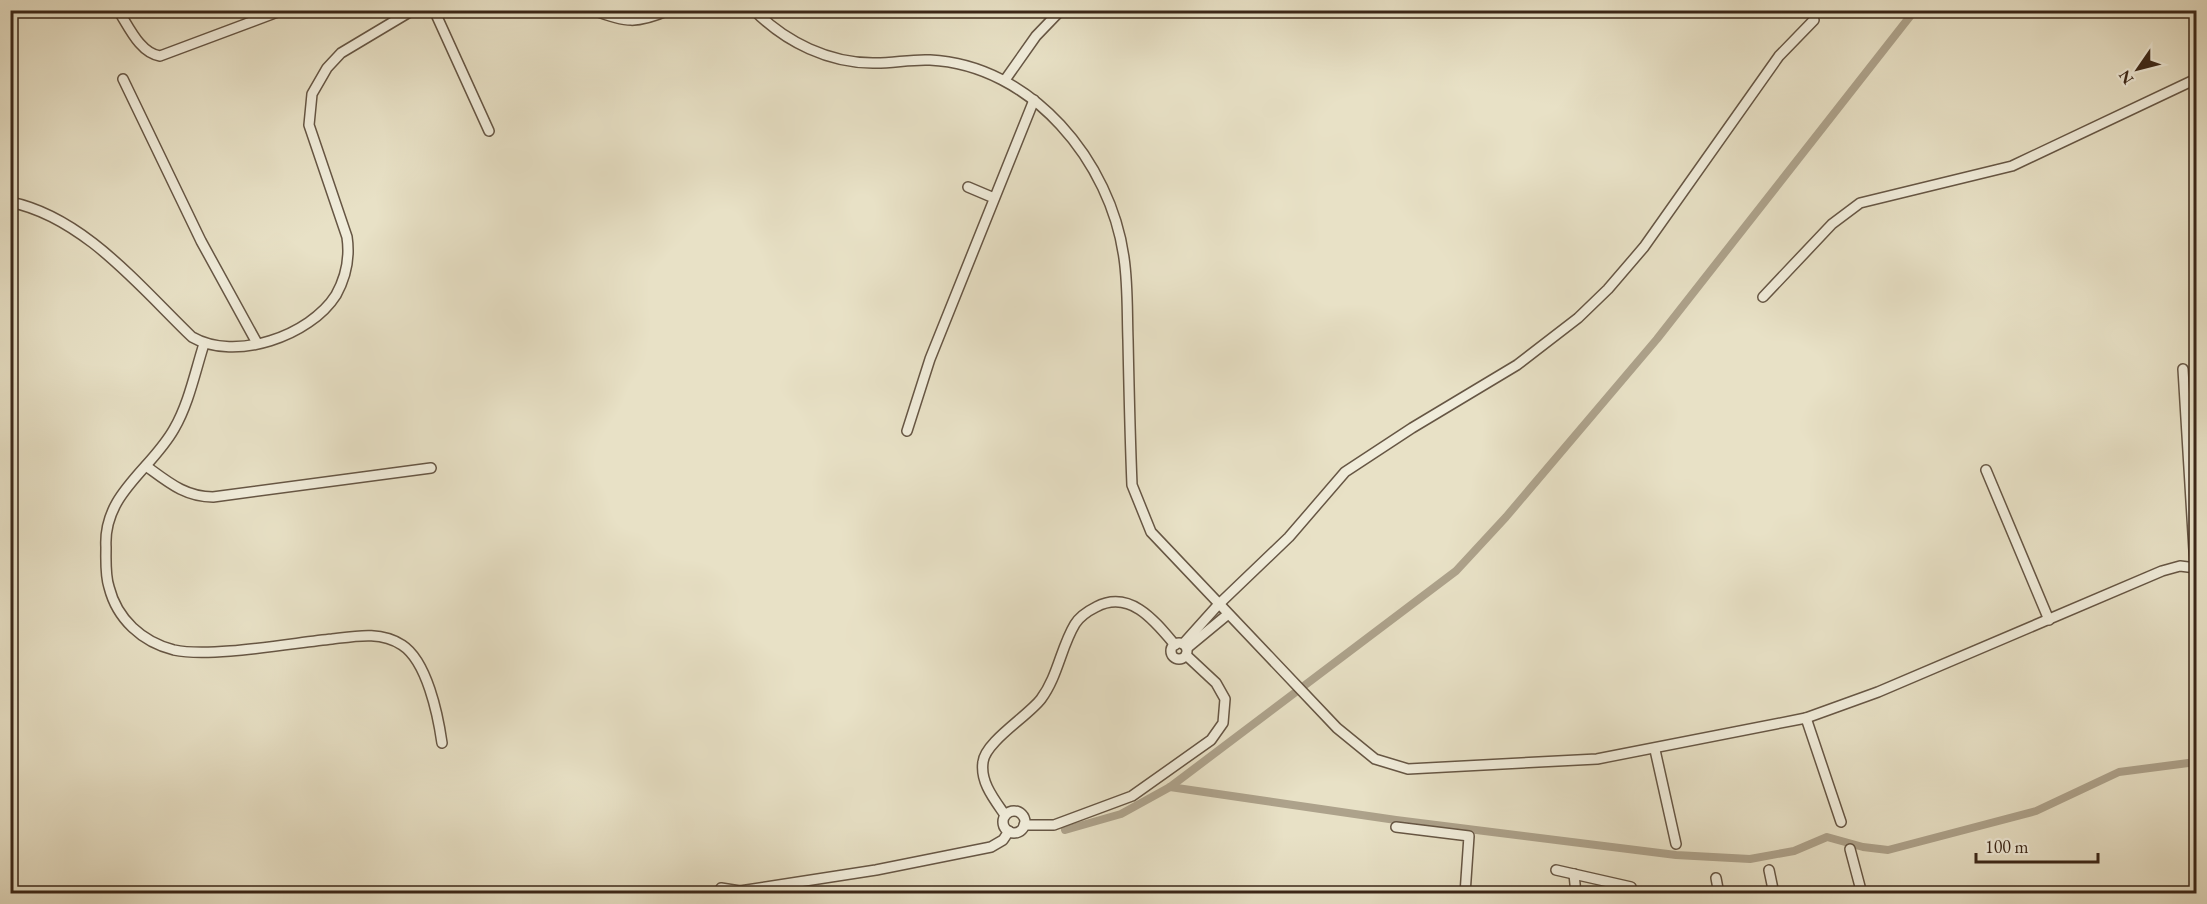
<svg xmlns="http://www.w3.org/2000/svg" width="2207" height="904" viewBox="0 0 2207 904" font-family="'EB Garamond',serif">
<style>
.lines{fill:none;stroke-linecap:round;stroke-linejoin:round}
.canal{stroke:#ada28b;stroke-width:8}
.minor-casing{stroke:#665644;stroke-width:12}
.minor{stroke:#f0ecda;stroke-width:9}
</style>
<rect width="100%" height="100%" fill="#e8e1c6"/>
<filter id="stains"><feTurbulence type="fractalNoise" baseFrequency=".00333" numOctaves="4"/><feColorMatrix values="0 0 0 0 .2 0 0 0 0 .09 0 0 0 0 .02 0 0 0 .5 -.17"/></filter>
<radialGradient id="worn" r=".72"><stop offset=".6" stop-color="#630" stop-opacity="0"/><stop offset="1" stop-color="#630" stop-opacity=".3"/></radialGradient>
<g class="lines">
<g class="canal">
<path d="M1170 787 1396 820 1676 855 1750 859 1794 851 1827 837 1863 847 1888 850 2036 811 2119 772 2196 762"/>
<path d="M1065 830 1121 814 1170 787 1456 571 1506 517 1657 339 1915 10"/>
</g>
<defs>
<g id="minor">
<path d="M118 10C129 27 140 53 160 56L283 10"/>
<path d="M434 10 489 131"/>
<path d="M593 10C626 23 637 24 669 10"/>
<path d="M754 10C785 42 830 64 876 63 894 63 912 59 930 60 1032 65 1111 162 1124 258 1128 285 1127 313 1128 340 1129 389 1130 437 1132 485L1151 532 1337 728 1375 759 1408 769 1597 759 1806 718 1878 692 2162 571 2180 566 2196 568"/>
<path d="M123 79 201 241 257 343"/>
<path d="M1005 80 1036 36 1061 10"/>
<path d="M968 187 994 198"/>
<path d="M10 202C84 217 140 287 192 337 235 362 310 336 336 295 346 277 350 257 347 237L309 125 312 94 327 68 341 53 413 10"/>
<path d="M1763 297 1832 224 1860 203 2012 166 2196 79"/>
<path d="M204 344C195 372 189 403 174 429 151 470 103 494 106 547 106 560 105 575 109 587 117 619 142 642 174 650 211 658 292 643 332 639 356 636 381 631 402 645 427 661 438 715 442 743"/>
<path d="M2183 369 2195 567"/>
<path d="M907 431 930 359 1034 100"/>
<path d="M146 466C168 482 185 497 213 497L431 468"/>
<path d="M1986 470 2049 620"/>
<circle cx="1179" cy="651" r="8"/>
<path d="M1183 644 1218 605 1289 537 1345 472 1412 428 1517 365 1578 318 1608 289 1644 247 1779 56 1814 20"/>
<path d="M1187 648 1227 615"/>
<path d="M1806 718 1841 822"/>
<path d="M1655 750 1676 844"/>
<circle cx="1014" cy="822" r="11"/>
<path d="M1005 815C994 799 980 782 983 762 985 742 1028 716 1041 699 1058 676 1061 647 1075 624 1080 616 1088 611 1096 607 1130 589 1155 621 1175 645"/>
<path d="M1024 825H1054L1132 796 1211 740 1223 723 1225 699 1216 683 1186 655"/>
<path d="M1396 827 1469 836 1465 894"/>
<path d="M1850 849 1862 894"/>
<path d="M1556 870 1631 887"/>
<path d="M1769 870 1774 894"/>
<path d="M1574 874 1576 894"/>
<path d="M1716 878 1719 894"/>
<path d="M721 888 740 891 876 870 991 847 1003 840 1009 831"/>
</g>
</defs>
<use href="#minor" class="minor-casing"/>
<use href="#minor" class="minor"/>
</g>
<rect width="2207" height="904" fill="none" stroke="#e8e1c6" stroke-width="36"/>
<rect x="12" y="12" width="2183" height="880" fill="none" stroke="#3b2718" stroke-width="3"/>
<rect x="18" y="18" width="2171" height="868" fill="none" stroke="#3b2718" stroke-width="1.5"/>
<g transform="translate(2138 69) rotate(235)" stroke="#f0ecda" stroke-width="4.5" paint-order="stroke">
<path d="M0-4.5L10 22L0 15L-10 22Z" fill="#3b2718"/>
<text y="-9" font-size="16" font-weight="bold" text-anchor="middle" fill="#3b2718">N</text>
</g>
<path d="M1976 853v9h122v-9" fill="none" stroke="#3b2718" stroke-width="3"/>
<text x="1985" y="853" font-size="18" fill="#3b2718" stroke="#f0ecda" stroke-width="4.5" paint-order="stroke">100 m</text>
<rect width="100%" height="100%" filter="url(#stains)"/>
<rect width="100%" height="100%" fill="url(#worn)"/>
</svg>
